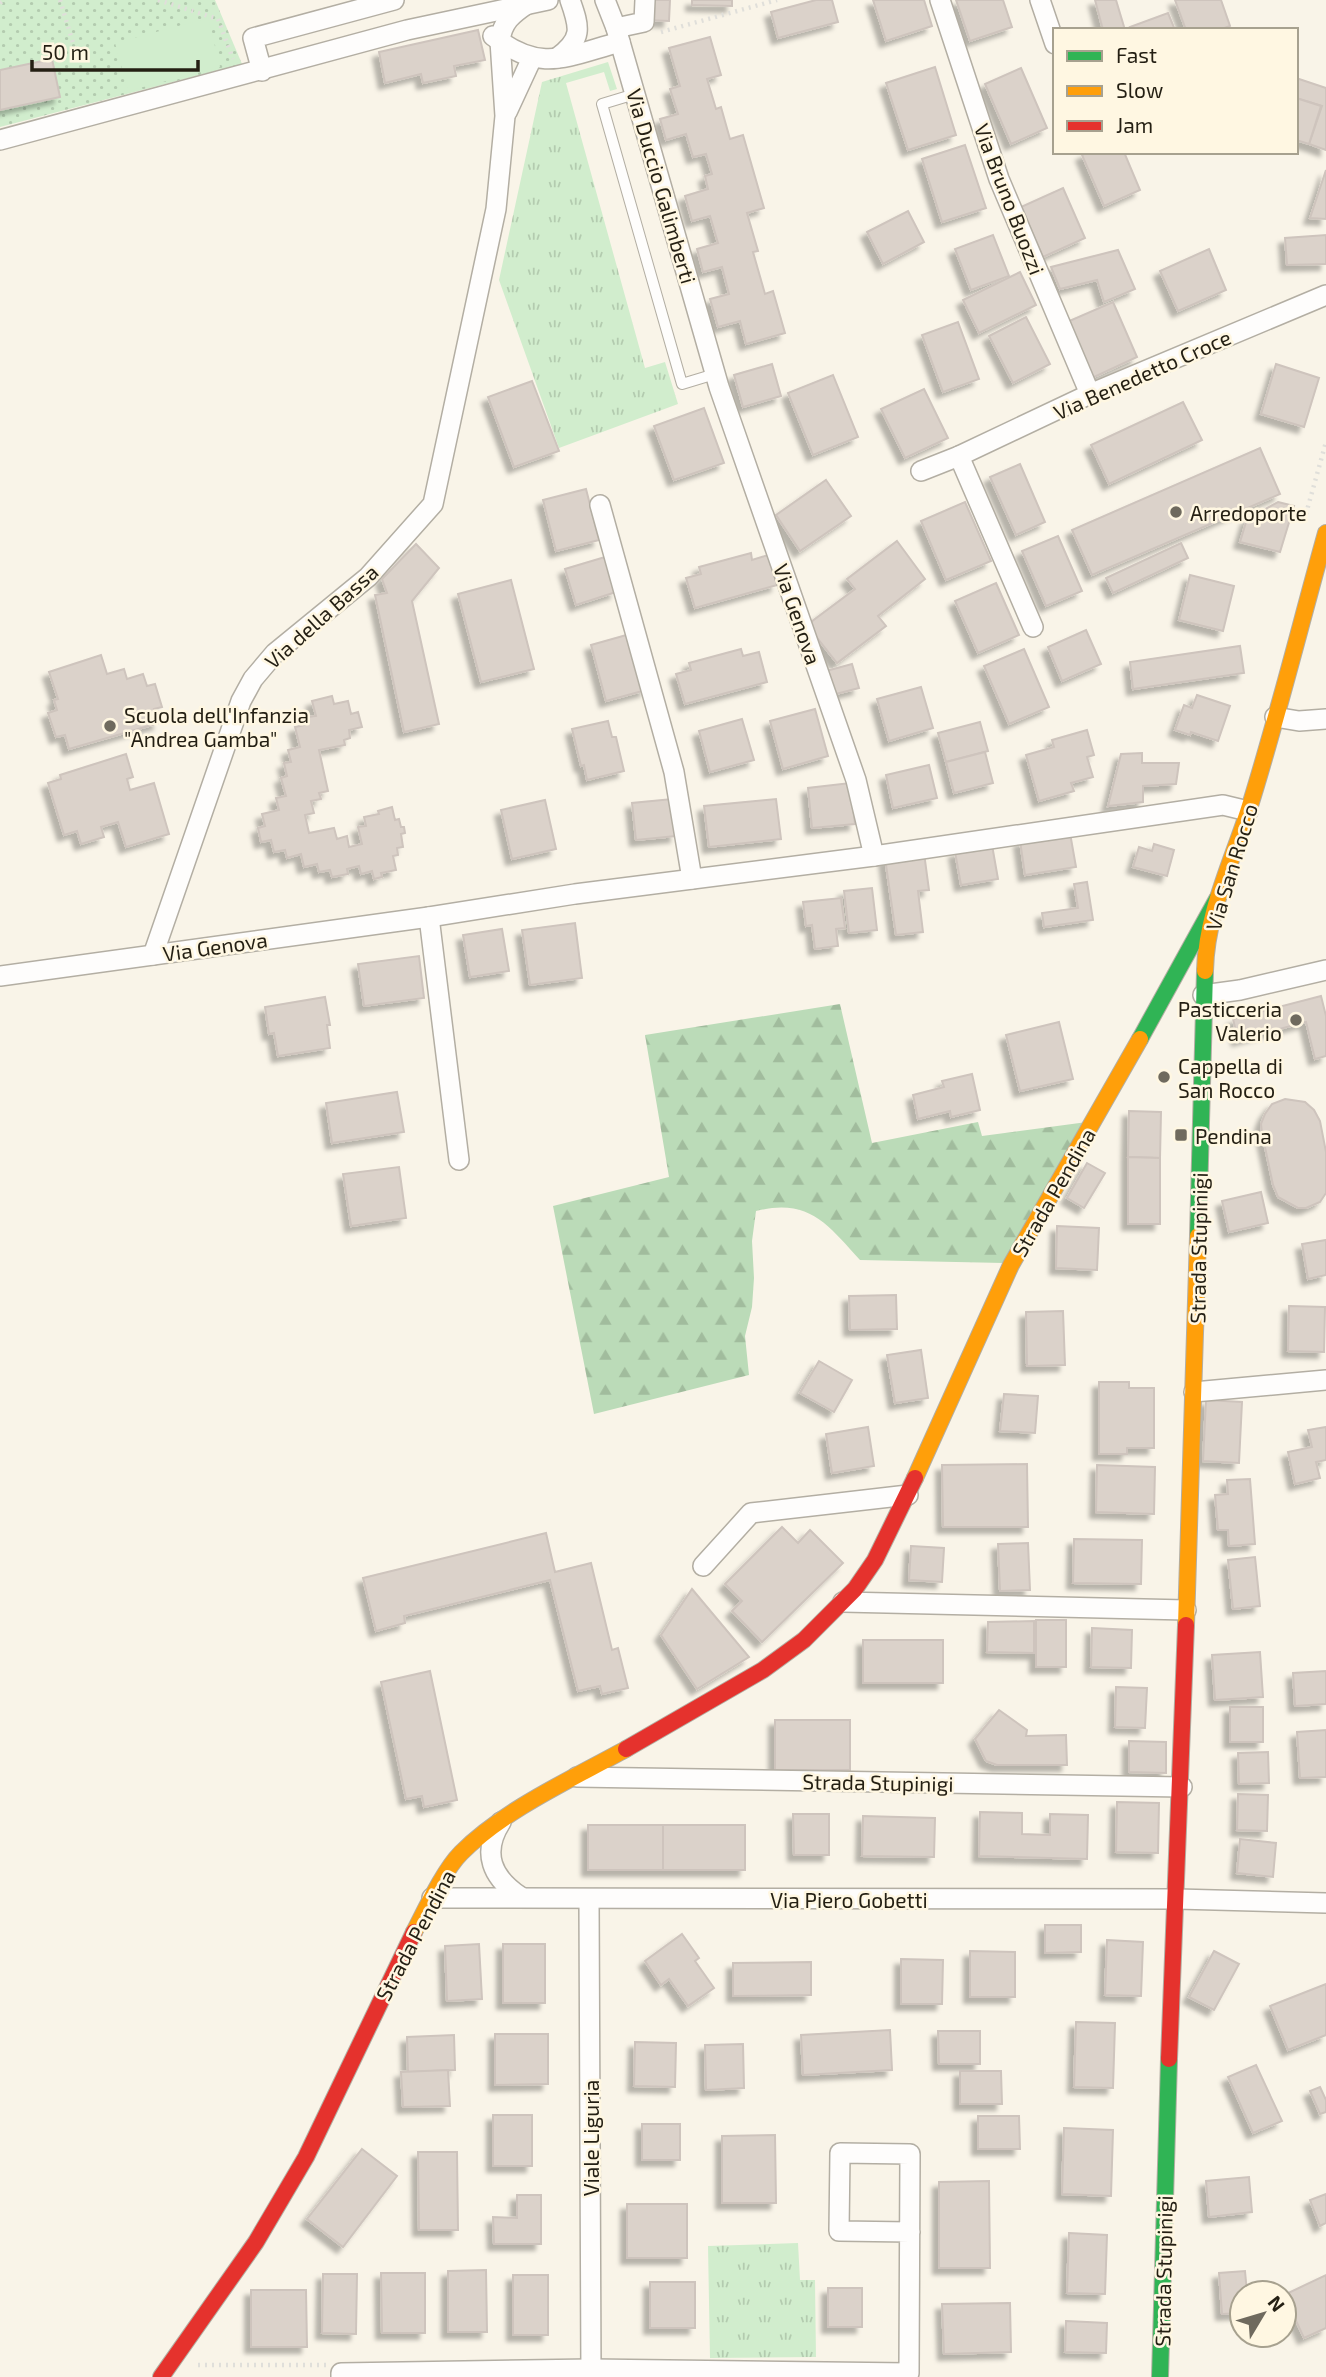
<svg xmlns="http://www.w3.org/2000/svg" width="1326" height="2377" viewBox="0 0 1326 2377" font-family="'Exo 2',sans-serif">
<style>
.grass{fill:url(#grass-tufts)}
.forest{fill:url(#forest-firs)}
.park{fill:url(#park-dots)}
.pitch{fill:#d1edcd}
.building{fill:#dbd2ca;stroke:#cec4bd;stroke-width:2;filter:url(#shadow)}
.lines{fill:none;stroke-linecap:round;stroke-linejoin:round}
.lane-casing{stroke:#b3aea3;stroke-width:12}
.street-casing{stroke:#b3aea3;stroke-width:22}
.fast-casing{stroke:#b3aea3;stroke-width:18}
.slow-casing{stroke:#b3aea3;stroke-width:18}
.jam-casing{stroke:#b3aea3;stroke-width:18}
.path{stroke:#e0dfda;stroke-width:4.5;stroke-dasharray:2 5;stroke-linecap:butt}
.lane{stroke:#fefdfc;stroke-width:10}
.street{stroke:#fefdfc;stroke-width:19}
.fast{stroke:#30b455;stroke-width:16}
.slow{stroke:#ff9f0a;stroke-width:16}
.jam{stroke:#e5322d;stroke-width:16}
.poi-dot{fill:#6f6a5e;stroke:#fff7e2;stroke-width:2.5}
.labels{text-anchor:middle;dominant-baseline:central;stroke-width:5;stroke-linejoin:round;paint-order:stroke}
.street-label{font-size:21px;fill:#241f13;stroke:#fff7e2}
.poi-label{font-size:21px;fill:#241f13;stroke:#fff7e2;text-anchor:start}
</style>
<defs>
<pattern id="grass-tufts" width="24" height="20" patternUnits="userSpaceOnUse" patternTransform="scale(1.75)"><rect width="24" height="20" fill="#d1edcd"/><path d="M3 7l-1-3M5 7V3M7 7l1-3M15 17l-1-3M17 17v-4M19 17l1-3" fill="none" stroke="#b3cbaf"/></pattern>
<pattern id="forest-firs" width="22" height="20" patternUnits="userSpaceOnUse" patternTransform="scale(1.75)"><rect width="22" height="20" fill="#bbdbb8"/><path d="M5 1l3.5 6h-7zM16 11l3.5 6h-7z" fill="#a1bc9d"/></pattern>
<pattern id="park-dots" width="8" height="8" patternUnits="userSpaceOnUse" patternTransform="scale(1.75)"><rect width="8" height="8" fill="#d1edcd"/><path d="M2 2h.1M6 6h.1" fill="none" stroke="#b3cbaf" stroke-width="1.8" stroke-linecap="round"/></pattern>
<filter id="shadow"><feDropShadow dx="-6" dy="6" stdDeviation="2" flood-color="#0004"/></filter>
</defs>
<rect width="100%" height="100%" fill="#f9f4e8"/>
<g class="grass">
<path d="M608 62 617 89 610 91 604 72 566 83 645 368 665 362 678 404 559 448 499 280 542 82Z"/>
<path d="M798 2243 800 2280H815L816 2357 710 2358 708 2246Z"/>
</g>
<path class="forest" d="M840 1004 872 1143 978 1122 982 1136 1087 1122 1004 1263 860 1260C827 1224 809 1198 756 1211L752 1241 754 1278 752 1307 745 1336 749 1375 594 1414 553 1206 669 1177 645 1035Z"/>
<path class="park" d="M0 0H215L242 64 0 127Z"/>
<path class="pitch" d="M208 18 220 67 128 91 115 43Z"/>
<g class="building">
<path d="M648 0H670L669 21 647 20Z"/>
<path d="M692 0H732V6L692 5Z"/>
<path d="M816 0H832L838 22 778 38 771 12Z"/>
<path d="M873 0H924L932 26 886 41Z"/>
<path d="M956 0H1003L1012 27 970 41Z"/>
<path d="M1095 0H1116L1125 30H1103Z"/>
<path d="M1175 0H1221L1230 26 1219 30H1186Z"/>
<path d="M1168 13 1175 30H1132L1130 27Z"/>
<path d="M478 30 485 60 454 66 456 76 423 83 421 74 385 83 379 52Z"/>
<path d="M710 37 721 75 707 79 716 109 721 107 730 139 743 135 764 208 747 213 758 251 753 252 765 294 773 291 785 333 746 344 740 321 718 327 710 299 729 294 722 267 703 272 697 249 718 243 710 216 692 221 685 196 708 189 705 176 712 174 706 154 693 157 686 134 666 140 660 119 678 114 670 89 680 86 669 48Z"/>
<path d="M52 59 60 97 0 110V70Z"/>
<path d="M935 67 956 135 908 150 886 83Z"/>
<path d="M1021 68 1047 128 1011 144 985 84Z"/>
<path d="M1296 78 1326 88V150L1309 144 1322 106 1296 98Z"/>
<path d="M1296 98 1321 106 1309 144 1296 140Z"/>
<path d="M965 145 986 208 942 222 922 159Z"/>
<path d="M1088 152H1124L1140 190 1104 206 1082 155Z"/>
<path d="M1326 170V219L1310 218Z"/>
<path d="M1063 188 1085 238 1043 257 1021 207Z"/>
<path d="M908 211 924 242 883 264 867 232Z"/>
<path d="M993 235 1009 276 971 290 955 249Z"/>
<path d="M1326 235V264L1287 265 1285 238Z"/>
<path d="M1209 249 1226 290 1178 311 1160 271Z"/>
<path d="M1118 250 1135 289 1104 302 1097 280 1060 289 1051 267Z"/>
<path d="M1020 272 1036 305 979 333 963 300Z"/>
<path d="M1113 302 1137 357 1092 378 1067 322Z"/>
<path d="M1026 317 1050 364 1013 383 989 336Z"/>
<path d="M958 322 979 379 943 392 922 335Z"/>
<path d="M772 364 781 396 743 407 734 375Z"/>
<path d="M1276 364 1319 378 1304 427 1261 414Z"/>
<path d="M833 375 858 437 813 455 788 393Z"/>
<path d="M532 381 559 451 514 467 488 397Z"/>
<path d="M924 389 948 438 905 458 881 409Z"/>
<path d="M1183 402 1202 440 1109 484 1091 445Z"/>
<path d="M704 408 724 463 674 480 654 426Z"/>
<path d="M1260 448 1280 494 1092 575 1072 530Z"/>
<path d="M1020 464 1045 522 1016 535 990 477Z"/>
<path d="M826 480 851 516 800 551 776 515Z"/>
<path d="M586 489 599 540 556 551 543 500Z"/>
<path d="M965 502 991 561 946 580 921 521Z"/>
<path d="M1278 502 1294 506 1280 552 1240 542 1247 519Z"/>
<path d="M1058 536 1082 591 1046 606 1022 551Z"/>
<path d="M897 541 925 579 878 616 886 626 837 663 807 625 855 589 847 579Z"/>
<path d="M1181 543 1188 558 1113 593 1106 578Z"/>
<path d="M416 544 439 568 412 601 439 724 404 732 375 595 387 593 382 579Z"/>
<path d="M751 553 752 560 768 555 777 585 695 608 686 578 701 574 699 567Z"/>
<path d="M605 557 616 592 576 605 565 569Z"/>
<path d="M1190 575 1234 586 1223 631 1179 620Z"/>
<path d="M511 580 534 669 481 682 458 594Z"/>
<path d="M996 583 1019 635 978 653 955 601Z"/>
<path d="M1086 630 1101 664 1062 681 1048 647Z"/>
<path d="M630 634 646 690 606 701 591 645Z"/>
<path d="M1240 646 1244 673 1133 689 1130 662Z"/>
<path d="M741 649 743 656 759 652 767 682 685 704 676 674 691 670 689 663Z"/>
<path d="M1024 649 1049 707 1009 724 984 666Z"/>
<path d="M101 655 107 674 124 669 127 679 143 674 147 686 155 684 162 707 154 709 159 723 69 749 65 735 56 737 48 713 57 710 54 700 58 699 49 672Z"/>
<path d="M852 664 859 688 832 695 826 671Z"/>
<path d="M921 687 933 728 889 741 877 699Z"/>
<path d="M1197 695 1230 706 1218 741 1191 732 1190 735 1175 730 1184 705 1192 708Z"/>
<path d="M332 696 334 704 348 701 351 714 358 712 362 727 349 730 350 738 344 740 345 745 319 750 328 791 319 793 321 799 311 801 314 813 305 815 309 833 334 828 337 839 347 836 349 847 362 844 358 827 366 826 364 817 379 814 378 811 392 807 395 820 399 819 401 827H404L405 833 401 834 403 847 397 848 398 855 393 856 396 870 381 873 382 877 374 879 372 871 361 874 359 866 347 869 348 874 332 877 330 870 319 872 317 864 304 867 301 854 287 858 285 850 274 852 271 840 261 842 258 828 265 826 262 814 279 810 276 798 286 796 281 778 287 776 284 763 291 762 288 750 300 747 295 727 309 724 308 717 316 716 312 701Z"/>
<path d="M815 709 828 756 783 769 770 721Z"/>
<path d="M742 719 754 760 710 772 699 731Z"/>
<path d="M608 721 612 737H616L624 771 587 780 584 765 581 766 572 729Z"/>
<path d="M980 722 988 751 946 762 938 733Z"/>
<path d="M1087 730 1094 755 1087 757 1093 777 1071 783 1074 791 1039 801 1026 755 1054 747 1052 740Z"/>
<path d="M985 752 993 783 954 793 946 762Z"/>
<path d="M1142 753V763H1179L1176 784 1143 786V802L1108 806 1121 754Z"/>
<path d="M126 754 133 777 127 779 130 790 154 783 169 834 126 847 118 822 101 827 104 837 81 844 77 831 64 835 48 783 61 779 60 775Z"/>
<path d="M929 765 937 798 893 808 886 775Z"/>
<path d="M850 783 855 824 812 828 808 788Z"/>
<path d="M672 799 676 836 636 840 632 803Z"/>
<path d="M776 799 781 839 709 847 704 806Z"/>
<path d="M545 800 556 849 512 859 501 810Z"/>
<path d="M1070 833 1076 867 1025 875 1020 841Z"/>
<path d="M1154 844 1174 850 1167 876 1133 867 1139 847 1152 851Z"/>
<path d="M992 845 998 879 961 885 955 852Z"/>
<path d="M924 853 929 890 918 891 923 932 896 935 885 858Z"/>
<path d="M1087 882 1093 920 1044 927 1042 913 1078 908 1074 884Z"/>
<path d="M872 888 877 930 849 933 844 891Z"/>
<path d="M841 898 845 928 836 929 838 946 815 949 812 925 806 926 803 902Z"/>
<path d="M575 923 582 978 530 985 522 930Z"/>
<path d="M502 929 509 971 470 977 463 935Z"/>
<path d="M419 956 424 998 364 1006 358 964Z"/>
<path d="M1321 996 1326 1016V1056L1315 1059 1306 1022 1238 1040 1233 1019Z"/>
<path d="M325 997 330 1025H327L330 1048 278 1056 274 1033 269 1034 265 1007Z"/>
<path d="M1059 1022 1073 1079 1020 1091 1006 1035Z"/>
<path d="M972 1074 980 1110 951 1117 950 1111 918 1119 913 1095 944 1087 942 1081Z"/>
<path d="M397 1092 404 1132 332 1143 326 1103Z"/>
<path d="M1285 1099 1305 1102 1314 1110 1320 1121 1326 1152V1193L1320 1202 1306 1208H1298L1278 1197 1273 1185 1262 1133 1261 1124 1265 1114 1272 1104Z"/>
<path d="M1129 1111 1161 1112 1160 1158 1128 1157Z"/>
<path d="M1128 1157 1160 1158V1224H1128Z"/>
<path d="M1087 1163 1105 1173 1084 1208 1067 1198Z"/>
<path d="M399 1167 406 1218 351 1226 343 1174Z"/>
<path d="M1261 1192 1268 1223 1229 1232 1222 1201Z"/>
<path d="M1057 1226 1099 1228 1097 1270 1056 1268Z"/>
<path d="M1326 1240V1275L1308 1279 1302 1244Z"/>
<path d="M896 1295 897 1329 850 1330 849 1296Z"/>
<path d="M1289 1306 1325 1307 1324 1352 1288 1351Z"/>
<path d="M1063 1311 1065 1365 1027 1366 1026 1312Z"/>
<path d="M921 1350 928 1398 895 1403 887 1355Z"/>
<path d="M819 1361 852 1380 834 1412 800 1393Z"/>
<path d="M1099 1382H1129V1388H1154V1448H1127V1454H1099Z"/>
<path d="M1004 1394 1038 1396 1035 1433 1000 1431Z"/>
<path d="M1206 1400 1242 1402 1239 1463 1203 1461Z"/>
<path d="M868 1427 874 1466 832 1473 826 1434Z"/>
<path d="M1326 1427V1460L1316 1462 1320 1478 1295 1484 1288 1452 1312 1447 1308 1430Z"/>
<path d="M1027 1464 1028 1527H943L942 1465Z"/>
<path d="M1097 1465 1155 1467 1154 1514 1096 1512Z"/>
<path d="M1250 1479 1255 1544 1229 1546 1228 1530H1218L1215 1495 1228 1494 1227 1480Z"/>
<path d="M782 1527 798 1543 810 1530 843 1563 762 1642 732 1611 742 1601 725 1584Z"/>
<path d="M546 1533 555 1572 591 1563 612 1650 618 1648 628 1688 602 1694 600 1686 578 1691 550 1580 404 1616 405 1623 376 1631 363 1578Z"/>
<path d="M1074 1539 1142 1540 1141 1584 1073 1583Z"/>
<path d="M1028 1543 1030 1590 1000 1591 998 1544Z"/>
<path d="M911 1546 944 1548 942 1582 909 1580Z"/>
<path d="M1255 1557 1260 1606 1233 1609 1228 1560Z"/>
<path d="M692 1589 749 1657 697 1689 661 1635Z"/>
<rect x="1036" y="1620" width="30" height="47"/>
<path d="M1034 1621V1653L987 1652 988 1622Z"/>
<path d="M1092 1628 1132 1630 1131 1668 1091 1667Z"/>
<rect x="863" y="1640" width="80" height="43"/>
<path d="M1260 1652 1263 1697 1215 1700 1212 1655Z"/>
<path d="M430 1671 457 1800 424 1807 422 1796 406 1799 381 1682Z"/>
<path d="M1326 1671V1704L1295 1706 1293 1673Z"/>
<path d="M1116 1687 1147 1688 1145 1728 1115 1727Z"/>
<rect x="1230" y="1707" width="33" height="35"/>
<path d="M999 1710 1027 1730 1026 1736 1066 1735 1067 1765H997L986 1761 975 1739Z"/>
<rect x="775" y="1720" width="75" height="50"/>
<path d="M1326 1730V1777L1300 1778 1297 1732Z"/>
<path d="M1129 1741 1166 1742V1773L1129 1772Z"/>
<path d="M1268 1752 1269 1783 1239 1784 1238 1753Z"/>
<path d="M1238 1794 1268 1795 1267 1831 1237 1830Z"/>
<path d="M1117 1802 1159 1803 1158 1853 1116 1852Z"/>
<path d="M980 1812 1022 1813V1834L1050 1835V1814L1088 1815 1087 1859 979 1856Z"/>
<path d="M793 1814H829V1855H794Z"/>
<path d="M863 1816 935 1818 934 1857 862 1856Z"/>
<rect x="588" y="1825" width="75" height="45"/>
<rect x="663" y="1825" width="82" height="45"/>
<path d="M1240 1839 1276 1843 1273 1877 1237 1873Z"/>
<path d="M1045 1925H1081V1952L1045 1953Z"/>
<path d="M682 1934 699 1958 695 1961 714 1988 688 2006 669 1979 661 1985 645 1961Z"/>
<path d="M1107 1940 1143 1942 1141 1996 1105 1995Z"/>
<path d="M479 1944 482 1999 447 2001 445 1946Z"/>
<rect x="503" y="1944" width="42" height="59"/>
<path d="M970 1951 1015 1952V1997H970Z"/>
<path d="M1214 1951 1239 1964 1214 2010 1189 1997Z"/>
<path d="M901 1959 943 1960 942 2004H901Z"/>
<path d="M811 1962V1995L733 1996V1963Z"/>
<path d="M1326 1984V2035L1288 2050 1270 2006Z"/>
<path d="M1076 2022 1115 2023 1113 2088 1074 2087Z"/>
<path d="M890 2030 892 2070 803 2075 801 2035Z"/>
<path d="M938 2031H980V2064H939Z"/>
<path d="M495 2034H548V2084L495 2085Z"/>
<path d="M454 2035 455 2070 408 2072 407 2037Z"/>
<path d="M635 2042 676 2043 675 2087 634 2086Z"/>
<path d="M743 2044 744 2088 706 2090 705 2045Z"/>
<path d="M1256 2065 1282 2121 1253 2133 1228 2077Z"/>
<path d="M448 2070 450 2106 403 2107 401 2072Z"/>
<path d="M960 2071H1001L1002 2104H960Z"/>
<path d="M1320 2087 1326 2100V2112L1320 2114 1310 2091Z"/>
<rect x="493" y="2115" width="39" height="51"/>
<path d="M978 2116H1019L1020 2149H978Z"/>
<rect x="642" y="2124" width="38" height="36"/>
<path d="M1064 2128 1113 2130 1111 2196 1062 2194Z"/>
<path d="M775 2135 776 2203H722V2136Z"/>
<path d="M362 2149 397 2176 343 2247 307 2219Z"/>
<path d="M418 2152H457L458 2230H419Z"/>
<path d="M1249 2177 1252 2212 1209 2217 1206 2181Z"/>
<path d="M989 2181 990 2268H939V2182Z"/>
<path d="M1326 2194V2223L1320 2226 1310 2200Z"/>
<path d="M517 2195H541V2244H494L493 2217 517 2218Z"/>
<rect x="627" y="2204" width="60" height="54"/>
<path d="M1069 2233 1107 2235 1105 2294 1067 2293Z"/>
<path d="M486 2270 487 2332H448V2271Z"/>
<path d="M1245 2271 1247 2293H1242V2313L1222 2314 1219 2273Z"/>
<path d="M381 2273H425V2333H382Z"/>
<path d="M323 2274H357L356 2334 322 2333Z"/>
<rect x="513" y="2275" width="35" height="60"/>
<path d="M1326 2275V2328L1304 2338 1284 2295Z"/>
<rect x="650" y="2282" width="45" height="46"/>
<rect x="828" y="2288" width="34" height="39"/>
<path d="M251 2290H306L307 2347H251Z"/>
<path d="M1010 2303 1011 2352 944 2354 942 2304Z"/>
<path d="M1066 2321 1107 2323 1106 2353 1065 2352Z"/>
</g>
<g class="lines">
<defs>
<path id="lane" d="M635 94 602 104 682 384 715 374"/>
<g id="street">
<path d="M605 0 616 28 719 387 856 780 874 856"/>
<path d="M940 0 999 179 1090 394"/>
<path d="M1040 0 1055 44"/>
<path d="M616 28 644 22 645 0"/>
<path d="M493 36C541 74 567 56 620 42"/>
<path d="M557 58C583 39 580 28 570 0"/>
<path d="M262 71 253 38 394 0"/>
<path d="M507 112 532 58"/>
<path d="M0 140 407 30 548 0"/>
<path d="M959 456 1033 627"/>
<path d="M921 471 959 456 1090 394 1326 295"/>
<path d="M600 505 674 772 692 879"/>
<path d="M1275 717 1299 721 1326 719"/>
<path d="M429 917 459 1160"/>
<path d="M153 955 241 701 253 679 275 653 368 577 433 504 496 209 505 116 500 41C502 22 512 14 527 4"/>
<path d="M0 976 429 917 575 894 874 856 1223 805 1248 811"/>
<path d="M1203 995 1240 990 1326 970"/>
<path d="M1194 1392 1326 1380"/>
<path d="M703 1566 751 1513 908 1495"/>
<path d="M843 1602 1186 1610"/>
<path d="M577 1777 1182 1787"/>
<path d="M501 1822C481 1853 492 1878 521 1897"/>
<path d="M432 1898 1177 1899 1326 1903"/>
<path d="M589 1899 591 2377"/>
<path d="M341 2377V2373L591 2369 909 2373 910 2154 840 2153 839 2231 910 2232"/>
</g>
<g id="fast">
<path d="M1140 1039 1217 899"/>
<path d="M1198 1236 1205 971"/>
<path d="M1160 2377 1169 2059"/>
</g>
<g id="slow">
<path d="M1205 971C1206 915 1231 864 1248 812 1277 720 1300 626 1326 533"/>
<path d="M915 1478 1011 1265 1140 1039"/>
<path d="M1186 1625 1198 1236"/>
<path d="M414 1932C426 1909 444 1870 461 1853 505 1809 572 1779 626 1749"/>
</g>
<g id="jam">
<path d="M626 1749 763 1670 804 1640 855 1589 875 1560 915 1478"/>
<path d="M1169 2059 1186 1625"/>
<path d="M161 2377 256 2242 306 2157 414 1932"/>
</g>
</defs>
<use href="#lane" class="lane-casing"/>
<use href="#street" class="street-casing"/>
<use href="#fast" class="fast-casing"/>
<use href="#slow" class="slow-casing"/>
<use href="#jam" class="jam-casing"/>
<g class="path">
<path d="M60 0 76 53"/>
<path d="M158 0 218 19 233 59"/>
<path d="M0 3 4 0"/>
<path d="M661 32 777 0"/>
<path d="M1304 521 1326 442"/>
<path d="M198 2365H326"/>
</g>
<use href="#lane" class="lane"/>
<use href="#street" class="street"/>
<use href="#fast" class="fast"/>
<use href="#slow" class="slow"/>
<use href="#jam" class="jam"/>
</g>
<g class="poi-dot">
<circle cx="1176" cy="512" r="7"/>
<circle cx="110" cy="726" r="7"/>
<circle cx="1296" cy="1020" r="7"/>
<circle cx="1164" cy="1077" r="7"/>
<rect x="1174" y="1128" width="14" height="14" rx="3.5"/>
</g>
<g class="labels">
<g class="street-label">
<text transform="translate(662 186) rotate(74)">Via Duccio Galimberti</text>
<text transform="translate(1010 199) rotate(69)">Via Bruno Buozzi</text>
<text transform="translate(1142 374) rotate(-24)">Via Benedetto Croce</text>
<text transform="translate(798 614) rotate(71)">Via Genova</text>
<text transform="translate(321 616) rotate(-42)">Via della Bassa</text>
<text transform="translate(1231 867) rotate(-73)">Via San Rocco</text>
<text transform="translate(215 946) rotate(-8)">Via Genova</text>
<text transform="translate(1053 1192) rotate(-60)">Strada Pendina</text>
<text transform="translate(1198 1248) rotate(-89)">Strada Stupinigi</text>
<text transform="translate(878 1782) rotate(1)">Strada Stupinigi</text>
<text x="849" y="1899">Via Piero Gobetti</text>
<text transform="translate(415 1935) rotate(-62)">Strada Pendina</text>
<text transform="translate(590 2138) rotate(-90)">Viale Liguria</text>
<text transform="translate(1163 2271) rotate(-89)">Strada Stupinigi</text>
</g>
<g class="poi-label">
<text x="1190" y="512">Arredoporte</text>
<text x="124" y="714">Scuola dell'Infanzia<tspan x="124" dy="24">"Andrea Gamba"</tspan></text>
<text x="1282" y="1008" text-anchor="end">Pasticceria<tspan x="1282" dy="24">Valerio</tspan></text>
<text x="1178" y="1065">Cappella di<tspan x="1178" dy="24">San Rocco</tspan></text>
<text x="1195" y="1135">Pendina</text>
</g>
</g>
<rect x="1053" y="28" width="245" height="126" fill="#fff7e2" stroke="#a7a18f" stroke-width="2"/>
<rect x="1067" y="51" width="35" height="10" fill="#30b455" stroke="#a7a18f" stroke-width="2"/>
<text x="1116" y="63" font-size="21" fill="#241f13">Fast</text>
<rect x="1067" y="86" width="35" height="10" fill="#ff9f0a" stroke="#a7a18f" stroke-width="2"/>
<text x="1116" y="98" font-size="21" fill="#241f13">Slow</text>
<rect x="1067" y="121" width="35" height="10" fill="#e5322d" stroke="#a7a18f" stroke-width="2"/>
<text x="1116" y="133" font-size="21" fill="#241f13">Jam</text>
<g transform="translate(1263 2314) rotate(52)"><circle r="33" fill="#fff7e2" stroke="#a7a18f" stroke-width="2"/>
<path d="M0-5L12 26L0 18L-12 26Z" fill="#6f6a5e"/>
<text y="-10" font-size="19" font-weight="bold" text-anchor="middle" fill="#241f13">N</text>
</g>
<path d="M32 60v10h166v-10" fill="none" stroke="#241f13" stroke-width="3.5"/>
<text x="42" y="60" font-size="21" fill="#241f13" stroke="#fff7e2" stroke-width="5" paint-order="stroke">50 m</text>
</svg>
